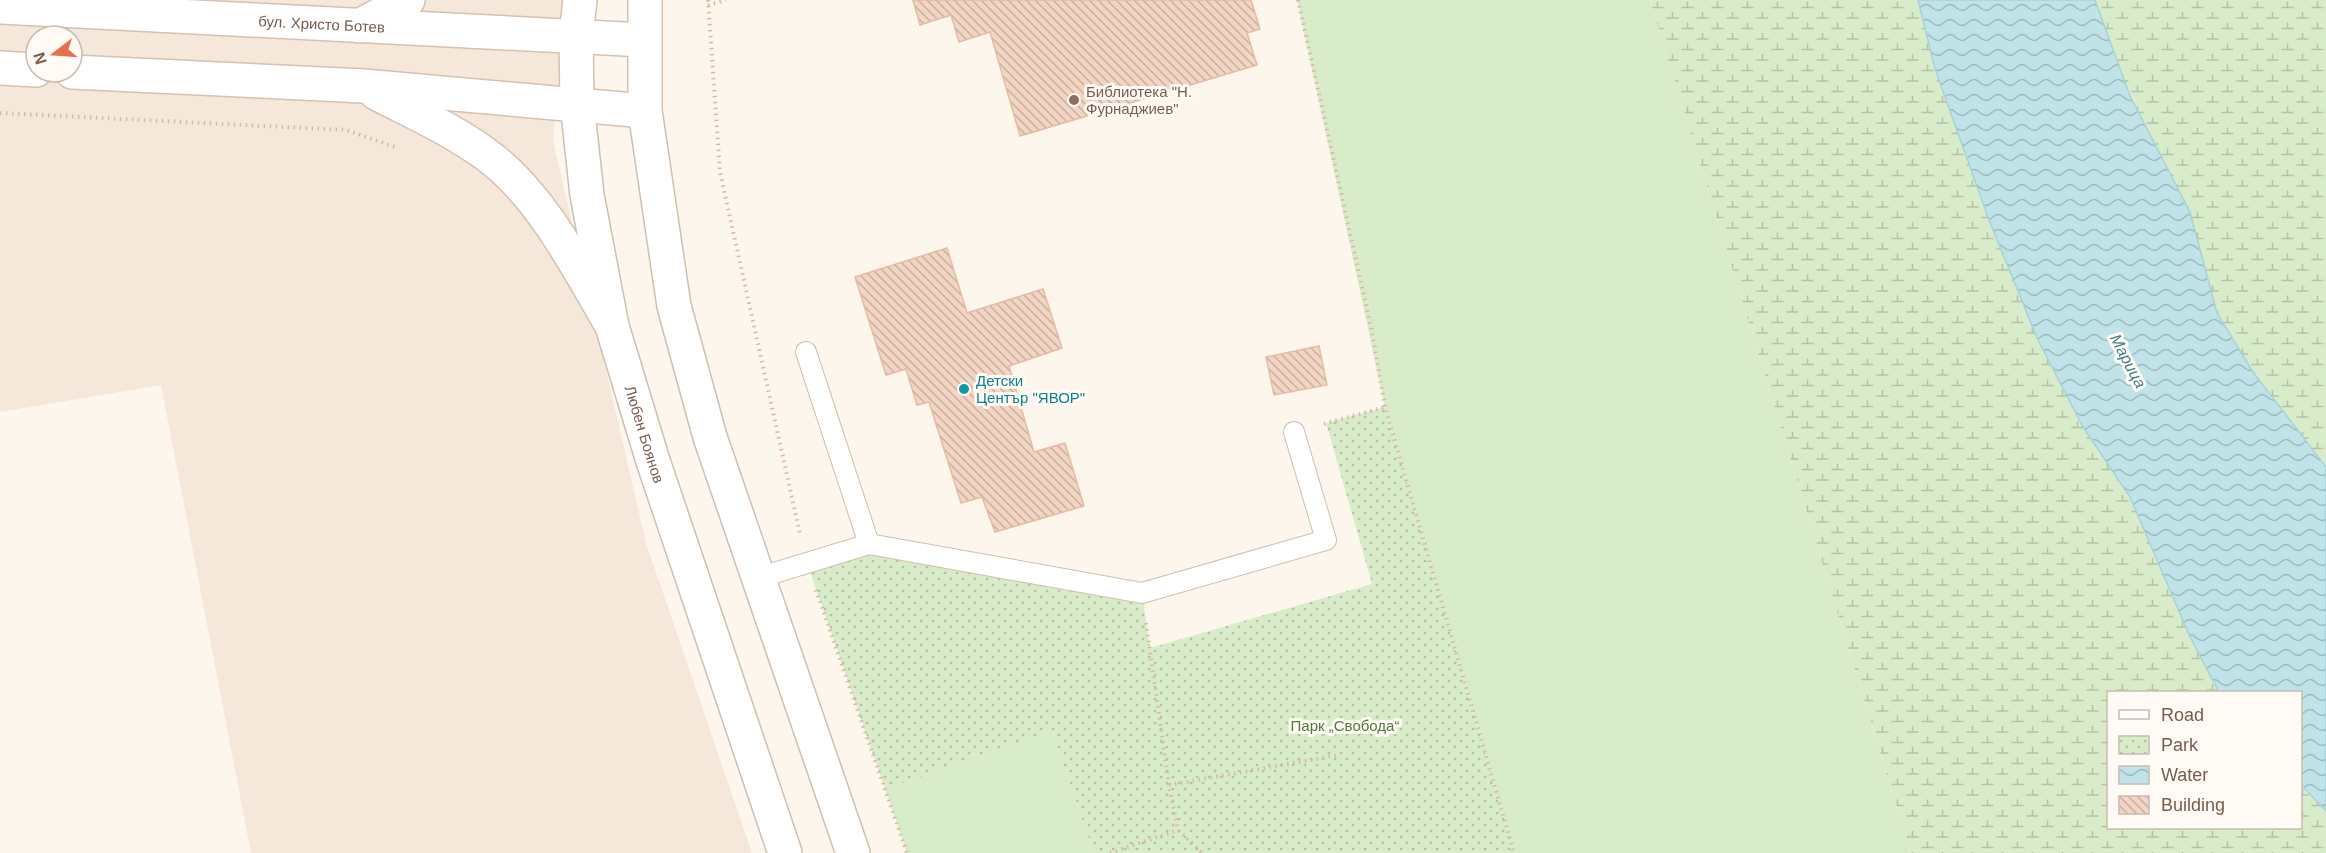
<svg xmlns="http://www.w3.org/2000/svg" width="2326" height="853" viewBox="0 0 2326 853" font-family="Helvetica,sans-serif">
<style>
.residential{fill:#f5e8da;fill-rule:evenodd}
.grass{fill:#d8ecc9}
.wetland{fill:url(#wetland-marsh)}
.park{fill:url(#park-dots)}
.water{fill:url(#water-waves);stroke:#a5d3da;stroke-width:1.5}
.building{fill:url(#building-back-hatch);stroke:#e6bba3;stroke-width:1.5}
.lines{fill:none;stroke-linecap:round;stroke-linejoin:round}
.service-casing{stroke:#d1beb0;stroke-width:22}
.tertiary-casing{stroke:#d1beb0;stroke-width:36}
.secondary-casing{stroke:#d6c0b0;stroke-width:36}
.path{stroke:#d9b8a5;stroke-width:4;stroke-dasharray:1.5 4.5;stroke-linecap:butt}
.service{stroke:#fff;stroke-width:20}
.tertiary{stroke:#fff;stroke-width:33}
.secondary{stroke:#fff;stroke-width:33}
.education-dot{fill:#8d6e63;stroke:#fffaf3;stroke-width:2}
.culture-dot{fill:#0f9aa8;stroke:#fffaf3;stroke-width:2}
.labels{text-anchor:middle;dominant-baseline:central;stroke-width:6;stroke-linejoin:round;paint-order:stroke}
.street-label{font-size:15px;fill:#7a5c4d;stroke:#fffaf3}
.education-label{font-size:15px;fill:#785e54;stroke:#fffaf3;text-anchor:start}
.culture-label{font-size:15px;fill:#0d838f;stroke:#fffaf3;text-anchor:start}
.park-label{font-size:15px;fill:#537a41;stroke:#fffaf3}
.water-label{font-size:16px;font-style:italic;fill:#437c86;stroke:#fffaf3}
</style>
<defs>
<pattern id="wetland-marsh" width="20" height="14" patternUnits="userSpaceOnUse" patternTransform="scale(1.5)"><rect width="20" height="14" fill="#d8ecc9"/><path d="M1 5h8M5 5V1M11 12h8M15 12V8" fill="none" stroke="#b4c2a5"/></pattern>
<pattern id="park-dots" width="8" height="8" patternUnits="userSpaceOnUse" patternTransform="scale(1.5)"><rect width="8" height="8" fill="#d8ecc9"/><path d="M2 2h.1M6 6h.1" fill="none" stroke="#b4c2a5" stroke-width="1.8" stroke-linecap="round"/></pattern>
<pattern id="water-waves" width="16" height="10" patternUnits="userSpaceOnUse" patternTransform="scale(1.5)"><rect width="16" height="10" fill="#bfe3e8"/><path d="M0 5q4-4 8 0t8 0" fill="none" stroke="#a0bbbe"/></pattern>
<pattern id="building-back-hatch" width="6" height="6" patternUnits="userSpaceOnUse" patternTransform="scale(1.5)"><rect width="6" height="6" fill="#f3d5c3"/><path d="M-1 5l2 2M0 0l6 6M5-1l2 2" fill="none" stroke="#cab0a1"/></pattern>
</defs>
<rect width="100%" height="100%" fill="#fdf6ec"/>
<path class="residential" d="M0 0H565L553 141 646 543 752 853H251L161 385 0 412ZM36 36H72V72H36Z"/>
<g class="grass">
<path d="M1297 0H1650L1911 853H1514L1385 407Z"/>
<path d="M1052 730 1094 853H907L885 789Z"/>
</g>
<g class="wetland">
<path d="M1650 0H1918L1935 69 1989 220 2038 340 2083 427 2130 497 2190 637 2219 692H2108V828H2300L2301 785 2326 811V853H1911Z"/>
<path d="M2095 0H2326V467L2253 372 2217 313 2190 212 2130 96Z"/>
</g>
<path class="park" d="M1385 407 1514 853H1094L1052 731 885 789 807 563 869 544 1142 593 1150 648 1372 584 1326 423Z"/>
<path class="water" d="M1918 0H2095L2130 96 2190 212 2217 313 2253 372 2326 467V811L2301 785 2300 692H2219L2190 637 2130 497 2083 427 2038 340 1989 220 1935 69Z"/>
<g class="building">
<path d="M913 0H1251L1260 29 1247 33 1257 65 1020 136 990 32 959 42 951 15 920 25Z"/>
<path d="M947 248 967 313 1043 289 1062 348 1009 366 1034 452 1065 443 1084 506 995 532 982 497 961 503 929 402 917 405 906 369 886 375 855 277Z"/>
<path d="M1319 346 1327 385 1274 395 1266 357Z"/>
</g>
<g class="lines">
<defs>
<g id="service">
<path d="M869 544 1142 593 1326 540 1294 432"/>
<path d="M758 578 869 544 806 352"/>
</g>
<g id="tertiary">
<path id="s1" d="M577 104 587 195 612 326 653 461 785 853"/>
<path d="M645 111 674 306 710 437 853 853"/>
</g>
<g id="secondary">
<path id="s2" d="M0 7 644 40"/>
<path d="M359 26 408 0"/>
<path d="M0 68 36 70"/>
<path d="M72 72 364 86 645 111V0"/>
<path d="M376 93C412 112 451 129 484 153 540 192 578 268 612 326"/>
<path d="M577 104 576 36 580 0"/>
</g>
</defs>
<use href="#service" class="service-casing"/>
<use href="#tertiary" class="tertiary-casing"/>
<use href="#secondary" class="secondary-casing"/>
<g class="path">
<path d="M708 0 720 172 800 534"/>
<path d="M1298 0 1371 327 1385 407 1514 853"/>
<path d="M708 5 726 0"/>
<path d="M0 113 346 130 395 147"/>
<path d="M1324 424 1385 407"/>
<path d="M816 590 907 853"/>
<path d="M1146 623 1169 785 1178 830 1202 853"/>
<path d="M1169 785 1339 755"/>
<path d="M1110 853 1178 830"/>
</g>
<use href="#service" class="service"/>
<use href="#tertiary" class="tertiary"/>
<use href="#secondary" class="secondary"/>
</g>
<circle class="education-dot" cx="1074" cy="100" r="6"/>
<circle class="culture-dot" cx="964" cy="389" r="6"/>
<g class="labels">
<g class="street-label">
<text stroke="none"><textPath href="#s2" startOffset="322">бул. Христо Ботев</textPath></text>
<text stroke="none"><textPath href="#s1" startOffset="338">Любен Боянов</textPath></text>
</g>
<g class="education-label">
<text x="1086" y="91">Библиотека "Н.<tspan x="1086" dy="17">Фурнаджиев"</tspan></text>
</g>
<g class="culture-label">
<text x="976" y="380">Детски<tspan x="976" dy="17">Център "ЯВОР"</tspan></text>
</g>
<g class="park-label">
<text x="1345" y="725">Парк „Свобода“</text>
</g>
<g class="water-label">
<text transform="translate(2128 361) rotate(62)">Марица</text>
</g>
</g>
<rect x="2107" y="691" width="195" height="138" fill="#fffaf3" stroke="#cabbb1" stroke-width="1.5"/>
<rect x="2119" y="710" width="30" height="9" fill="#ffffff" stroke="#cabbb1" stroke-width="1.5"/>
<text x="2161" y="721" font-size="18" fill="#7a5c4d">Road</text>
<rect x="2119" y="736" width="30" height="18" fill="url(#park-dots)" stroke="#cabbb1" stroke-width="1.5"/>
<text x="2161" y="751" font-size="18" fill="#7a5c4d">Park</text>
<rect x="2119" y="766" width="30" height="18" fill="url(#water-waves)" stroke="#cabbb1" stroke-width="1.5"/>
<text x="2161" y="781" font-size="18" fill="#7a5c4d">Water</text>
<rect x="2119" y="796" width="30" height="18" fill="url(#building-back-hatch)" stroke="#cabbb1" stroke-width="1.5"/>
<text x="2161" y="811" font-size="18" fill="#7a5c4d">Building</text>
<g transform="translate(54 54) rotate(253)"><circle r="28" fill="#fffaf3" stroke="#cabbb1" stroke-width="1.5"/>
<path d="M0-4.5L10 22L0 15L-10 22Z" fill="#e76f51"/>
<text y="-9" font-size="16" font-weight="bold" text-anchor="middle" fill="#7a5c4d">N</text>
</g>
</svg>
